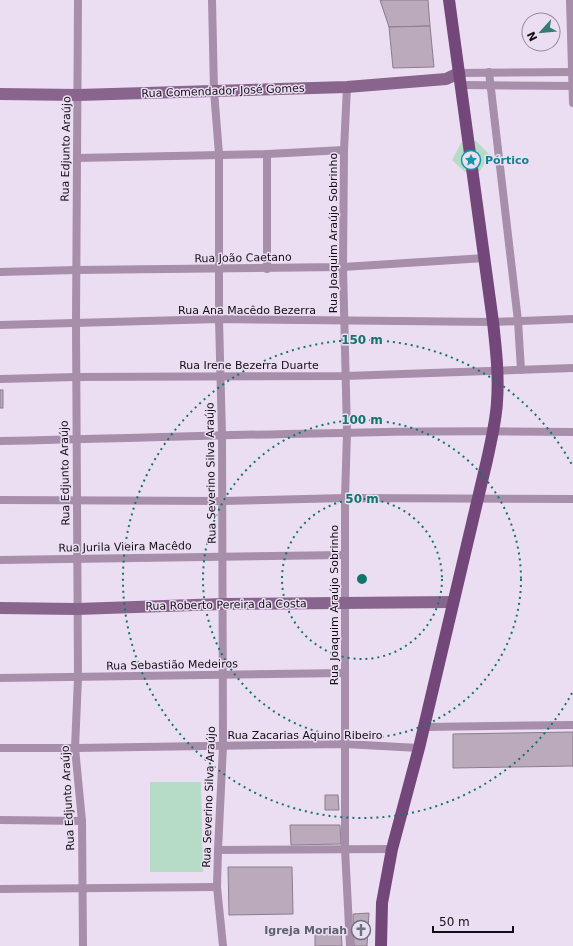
<svg xmlns="http://www.w3.org/2000/svg" width="573" height="946" viewBox="0 0 573 946" font-family="'DejaVu Sans',sans-serif">
<style>
.green{fill:#b6dbc6}
.building{fill:#bbaabc;stroke:#8c7c8d}
.lines{fill:none;stroke-linecap:round;stroke-linejoin:round}
.street{stroke:#a78eaa;stroke-width:8}
.secondary{stroke:#89658e;stroke-width:12}
.primary{stroke:#734779;stroke-width:12}
.ring{fill:none;stroke:#0f766e;stroke-width:2;stroke-dasharray:2 4}
.labels{text-anchor:middle;dominant-baseline:central;stroke-width:3;stroke-linejoin:round;paint-order:stroke}
.street-label{font-size:11px;fill:#120e15;stroke:#ecdef2}
.culture-label{font-size:11px;font-weight:bold;fill:#0d838f;stroke:#ecdef2;text-anchor:start}
.worship-label{font-size:11px;font-weight:bold;fill:#5b616d;stroke:#ecdef2;text-anchor:end}
.centre{fill:#0f766e;stroke:#ecdef2;stroke-width:2}
.ring-label{font-size:12px;text-anchor:middle;font-weight:bold;fill:#0f766e;stroke:#ecdef2;stroke-width:3;stroke-linejoin:round;paint-order:stroke}
</style>
<rect width="100%" height="100%" fill="#ecdef2"/>
<g class="green">
<path d="M476 141 490 155 480 171 465 172 452 160 461 143Z"/>
<path d="M150 782H201L203 872H150Z"/>
</g>
<g class="building">
<path d="M380 0H428L430 26 389 27Z"/>
<path d="M430 26 434 67 393 68 389 27Z"/>
<rect x="0" y="390" width="3" height="18"/>
<path d="M573 732V766L453 768V734Z"/>
<path d="M325 795H338L339 810H325Z"/>
<path d="M290 825H340L341 844 291 845Z"/>
<path d="M228 867H292L293 914 229 915Z"/>
<path d="M369 913 367 946H354L353 914Z"/>
<path d="M341 929 342 946H315V930Z"/>
</g>
<g class="lines">
<g class="street">
<path d="M78 0 76 323 78 678 75 748 82 821 83 946"/>
<path d="M212 0 214 91 219 154V319L222 435 223 746 218 850 217 887 223 946"/>
<path d="M570 0 573 103"/>
<path d="M489 72 518 321 521 370"/>
<path d="M459 73 573 72"/>
<path d="M461 85 573 86"/>
<path d="M347 87 344 150 343 267 347 433 345 498V849L350 946"/>
<path d="M77 158 267 154 344 150"/>
<path d="M267 269V154"/>
<path d="M0 272 76 270 343 267 485 258"/>
<path d="M0 325 219 319 493 322 573 319"/>
<path d="M0 379 76 377 345 376 573 368"/>
<path d="M0 441C191 437 382 429 573 432"/>
<path d="M0 500 222 501 345 498 573 499"/>
<path d="M0 560 345 555"/>
<path d="M0 678 345 673"/>
<path d="M424 727 573 725"/>
<path d="M0 748H75L344 744 419 748"/>
<path d="M0 820 82 821"/>
<path d="M218 850 392 849"/>
<path d="M0 889 217 887"/>
</g>
<g class="secondary">
<path d="M0 94 78 95 347 87 446 79 459 73"/>
<path d="M0 608 77 609 223 604 453 602"/>
</g>
<path class="primary" d="M381 946 382 903 392 849 419 748 487 460C491 441 496 421 497 402 499 375 496 349 493 322L449 0"/>
</g>
<g class="ring">
<circle cx="362" cy="579" r="80"/>
<circle cx="362" cy="579" r="159"/>
<path d="M572 693A239 239 0 1 1 572 465"/>
</g>
<defs>
<symbol id="sight-ring" viewBox="-11 -11 22 22"><circle r="9.5" fill="#ecdef2" stroke="#0f9aa8" stroke-width="1.5"/><path d="M0-6L1.8-2.2L6-1.7L2.9 1.2L3.7 5.4L0 3.3L-3.7 5.4L-2.9 1.2L-6-1.7L-1.8-2.2Z" fill="#0f9aa8"/></symbol>
<symbol id="church-ring" viewBox="-11 -11 22 22"><circle r="9.5" fill="#ecdef2" stroke="#6b7280" stroke-width="1.5"/><path d="M-1.2-6h2.4v3.5h3.3v2.4h-3.3V6h-2.4V-.1h-3.3v-2.4h3.3Z" fill="#6b7280"/></symbol>
</defs>
<g fill-rule="evenodd">
<use href="#sight-ring" x="460" y="149" width="22" height="22"/>
<use href="#church-ring" x="350" y="919" width="22" height="22"/>
</g>
<g class="labels">
<g class="street-label">
<text transform="translate(223 91) rotate(-2)">Rua Comendador José Gomes</text>
<text transform="translate(66 149) rotate(-89)">Rua Edjunto Araújo</text>
<text transform="translate(333 233) rotate(-90)">Rua Joaquim Araújo Sobrinho</text>
<text transform="translate(243 258) rotate(-1)">Rua João Caetano</text>
<text x="247" y="310">Rua Ana Macêdo Bezerra</text>
<text x="249" y="365">Rua Irene Bezerra Duarte</text>
<text transform="translate(65 473) rotate(-91)">Rua Edjunto Araújo</text>
<text transform="translate(211 473) rotate(-91)">Rua Severino Silva Araújo</text>
<text transform="translate(125 547) rotate(-1)">Rua Jurila Vieira Macêdo</text>
<text transform="translate(226 605) rotate(-1)">Rua Roberto Pereira da Costa</text>
<text transform="translate(334 605) rotate(-90)">Rua Joaquim Araújo Sobrinho</text>
<text transform="translate(172 665) rotate(-1)">Rua Sebastião Medeiros</text>
<text x="305" y="735">Rua Zacarias Aquino Ribeiro</text>
<text transform="translate(209 797) rotate(-88)">Rua Severino Silva Araújo</text>
<text transform="translate(68 798) rotate(-93)">Rua Edjunto Araújo</text>
</g>
<g class="culture-label">
<text x="485" y="160">Pórtico</text>
</g>
<g class="worship-label">
<text x="347" y="930">Igreja Moriah</text>
</g>
</g>
<circle cx="362" cy="579" r="6" class="centre"/>
<g class="ring-label">
<text x="362" y="344">150 m</text>
<text x="362" y="424">100 m</text>
<text x="362" y="503">50 m</text>
</g>
<g transform="translate(541 32) rotate(243)"><circle r="19" fill="#ecdef2" stroke="#958b9a"/>
<path d="M0-3L7 15L0 10L-7 15Z" fill="#347b74"/>
<text y="-6" font-size="11" font-weight="bold" text-anchor="middle" fill="#120e15">N</text>
</g>
<path d="M433 926v6h80v-6" fill="none" stroke="#120e15" stroke-width="2"/>
<text x="439" y="926" font-size="12" fill="#120e15" stroke="#ecdef2" stroke-width="3" paint-order="stroke">50 m</text>
</svg>
